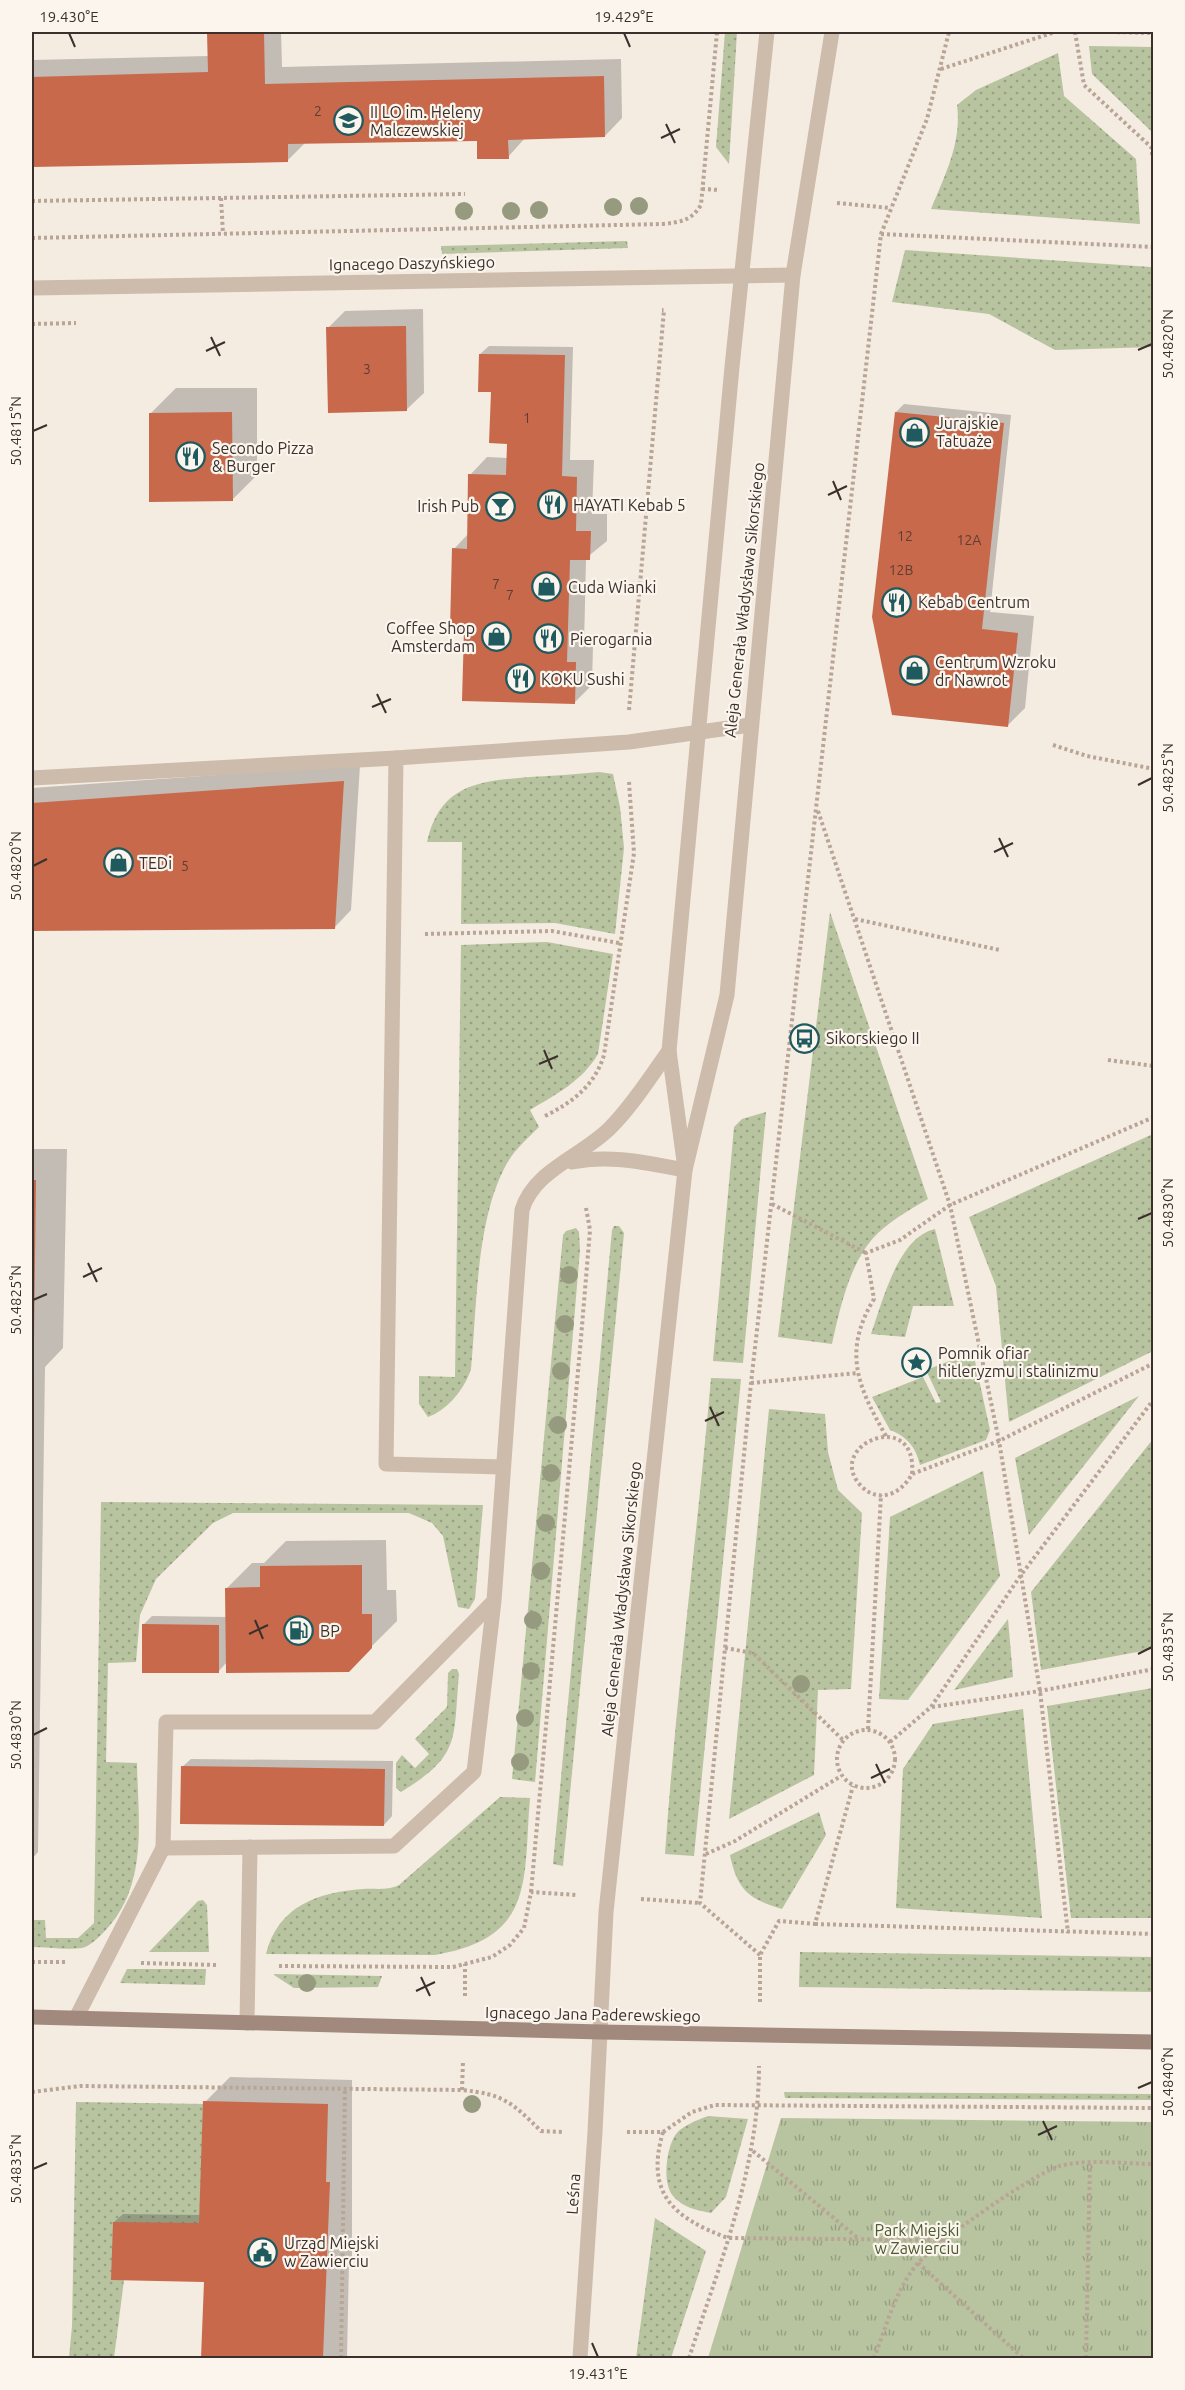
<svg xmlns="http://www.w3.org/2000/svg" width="1185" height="2390" viewBox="0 0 1185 2390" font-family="Ubuntu,sans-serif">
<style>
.grass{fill:url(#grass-dots)}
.park{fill:url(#park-tufts)}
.shadow{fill:#0003}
.building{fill:#c8694b}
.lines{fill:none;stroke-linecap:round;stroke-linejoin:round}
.path{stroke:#b9a596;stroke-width:4;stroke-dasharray:3 3;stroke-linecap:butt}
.service{stroke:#cdbbac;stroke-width:15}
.tertiary{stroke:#cdbbac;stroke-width:15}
.secondary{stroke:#a18a7d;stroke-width:15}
.tree{fill:#969b7f}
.ticks{fill:none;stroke:#3b302b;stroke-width:2}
.labels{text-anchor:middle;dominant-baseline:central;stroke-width:4.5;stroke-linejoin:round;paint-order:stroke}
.number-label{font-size:14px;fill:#5e3e33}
.poi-label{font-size:16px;fill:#3b302b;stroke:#fbf5ee;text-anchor:start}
.street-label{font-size:16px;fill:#3b302b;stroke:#fbf5ee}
.park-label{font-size:16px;fill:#4a5a2e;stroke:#fbf5ee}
.neatline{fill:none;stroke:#3b302b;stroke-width:2}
.ticks-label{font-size:15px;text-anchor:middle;fill:#3b302b}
</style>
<defs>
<pattern id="grass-dots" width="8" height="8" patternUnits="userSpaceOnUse" patternTransform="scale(1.5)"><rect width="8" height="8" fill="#b8c4a0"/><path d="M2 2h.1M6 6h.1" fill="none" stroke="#97a083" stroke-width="1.8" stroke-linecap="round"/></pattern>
<pattern id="park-tufts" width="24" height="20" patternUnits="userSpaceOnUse" patternTransform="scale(1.5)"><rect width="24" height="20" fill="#b8c4a0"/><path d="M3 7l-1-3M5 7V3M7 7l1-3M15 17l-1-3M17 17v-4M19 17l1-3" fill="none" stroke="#97a083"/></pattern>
</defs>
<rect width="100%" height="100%" fill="#f4ebe1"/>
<g class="grass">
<path d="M725 32H737L729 164 716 147Z"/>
<path d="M1089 46 1153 47 1154 126 1151 131 1092 74Z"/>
<path d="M1058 53 1064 96 1136 159 1140 224 931 209C945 175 962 142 957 105L976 90Z"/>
<path d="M627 241 628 248 442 254 441 246Z"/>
<path d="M905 250 1151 267 1153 347 1055 350 989 314 892 302Z"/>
<path d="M599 772 613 774 620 807 624 848 615 934 555 923 461 924 462 842H427C440 784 479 781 530 777 553 776 576 774 599 772Z"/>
<path d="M830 912 928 1199C911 1209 893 1219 878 1233 850 1260 840 1308 832 1344L778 1337Z"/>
<path d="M547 942 613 954 598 1054C582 1081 557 1094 530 1110L539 1127C527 1139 514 1150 506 1165 476 1220 477 1306 471 1369 465 1388 448 1410 428 1417L419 1404V1376L455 1377 461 945Z"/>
<path d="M766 1112 743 1363 713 1361 734 1127 742 1119Z"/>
<path d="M1153 1134V1351L1009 1422 996 1286 969 1217Z"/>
<path d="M614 1226H619L624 1233 563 1866 553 1864 612 1230Z"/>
<path d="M576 1228 579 1232 580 1250 535 1782 512 1779 563 1235 566 1231Z"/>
<path d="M935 1229 954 1306H913L905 1337 871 1334C882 1303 898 1237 935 1229Z"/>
<path d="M973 1352 990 1430 986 1440 920 1465C916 1448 908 1437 890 1430L872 1397 923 1377 936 1403 941 1402 926 1370Z"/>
<path d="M711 1378 741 1379 694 1856 665 1854C676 1695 697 1537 711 1378Z"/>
<path d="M1139 1396 1029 1535 1015 1458Z"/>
<path d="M769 1409 825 1414 828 1452 838 1490 862 1513 851 1689 818 1690 814 1775 729 1819Z"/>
<path d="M1153 1439V1649L1041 1670 1031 1592Z"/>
<path d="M983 1471 1000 1576 908 1700 879 1699 890 1517Z"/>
<path d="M101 1502 483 1505 475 1599 469 1609 458 1607 443 1536 432 1523 409 1513H233L213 1523 156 1579 140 1615 136 1662 108 1663 106 1762 137 1763C138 1821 149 1886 104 1932 98 1938 90 1946 82 1948 66 1950 47 1947 32 1947V1920H45L46 1938H78L94 1923Z"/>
<path d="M1008 1619 1013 1677 954 1690Z"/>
<path d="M452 1669H457L459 1674C453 1739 462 1755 401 1792L396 1788V1763L402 1755 415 1768 429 1754 415 1739 447 1707 448 1673Z"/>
<path d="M1153 1688V1918H1071L1047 1706Z"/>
<path d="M1023 1709 1042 1918 896 1908 903 1769 933 1724Z"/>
<path d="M500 1797 530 1798C523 1880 536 1938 435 1955L266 1954C278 1906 318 1892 363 1889 376 1888 386 1891 399 1885Z"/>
<path d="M819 1812 826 1835 782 1909C748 1899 737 1889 730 1855Z"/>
<path d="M203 1900 207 1905 209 1952H149L198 1901Z"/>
<path d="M800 1952 1153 1957V1992L799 1987Z"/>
<path d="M127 1969H206L205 1985 120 1983Z"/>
<path d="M274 1975V1974L382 1976 378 1987 294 1988Z"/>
<path d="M784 2092 1153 2094 1154 2100 785 2098Z"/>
<path d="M76 2102 207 2104 204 2225 113 2280H124L114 2358H69L72 2326Z"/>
<path d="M708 2116 748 2119 726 2197 711 2213C697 2210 683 2208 673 2196 662 2183 666 2148 676 2134 683 2125 698 2120 708 2116Z"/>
<path d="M655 2218 706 2251 671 2358H636Z"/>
</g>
<path class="park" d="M781 2118 1153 2122V2358H708Z"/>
<g class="shadow">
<path d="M209 32H281L282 67 621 59 622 118 605 136 525 138 508 157 478 139 305 143 288 160 32 166V60L209 56Z"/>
<path d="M423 309 424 393 406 410 328 328 345 311Z"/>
<path d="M489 346 573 347 570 460H594L592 514H607V541L586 558 584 645H593L592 685 575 702 465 628 454 549 468 534 470 475 487 457 508 458V442L480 354Z"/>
<path d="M176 388H257V475L232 500 151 413Z"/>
<path d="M904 404 1011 415 990 612 1034 616 1025 708 1007 726 896 412Z"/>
<path d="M360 765 351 910 334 928 32 929V788Z"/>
<path d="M32 1149H67L63 1348 45 1367 38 1852 32 1859Z"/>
<path d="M386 1540 387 1590H396L397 1621 348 1670 227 1662 218 1672 143 1625 152 1616 227 1617V1588L252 1563H264L286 1541Z"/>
<path d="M191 1759 393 1761 392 1816 384 1825 182 1767Z"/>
<path d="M230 2077 352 2080V2258L349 2261 347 2358H203L205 2280 114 2222 123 2214 201 2215 205 2102Z"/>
</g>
<g class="building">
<path d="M207 32H264L265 84 604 76 605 137 508 140 509 159H477V141L288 144V162L32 167V77L208 72Z"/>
<path d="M406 326 407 411 328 413 326 327Z"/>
<path d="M479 354 565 355 562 476 577 477 576 531H591L590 560H570L567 662H576L575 704 462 701 464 630 450 629 452 548 467 549 468 474 506 475 507 444 489 443 491 392H478Z"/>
<path d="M232 412 233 501 149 502V413Z"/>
<path d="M895 412 1004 423 982 629 1018 633 1008 727 892 715 872 617Z"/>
<path d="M344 781 335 929 32 931V803Z"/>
<path d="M32 1180H36L34 1338H32Z"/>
<path d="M362 1565V1614H372V1648L349 1672 226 1673 225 1588 260 1587V1566Z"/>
<path d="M142 1624 219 1625V1673H142Z"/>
<path d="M181 1766 385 1769 384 1826 180 1824Z"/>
<path d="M203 2101 328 2104 326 2182H330L323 2358H201L204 2282 111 2280 113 2222 199 2223Z"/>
</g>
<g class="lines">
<g class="path">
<path d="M1075 32 1084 85 1151 147 1154 165"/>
<path d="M1111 32 1154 33"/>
<path d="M941 69 1055 32"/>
<path d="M702 189 720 190"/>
<path d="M221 198 223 234"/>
<path d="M32 201 465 194"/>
<path d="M837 203 891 208"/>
<path d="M881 234 1154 247"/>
<path d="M32 238 663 224C680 222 691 221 701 205L717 32"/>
<path d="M32 324 76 323"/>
<path d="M629 710 664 310H662"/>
<path d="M1053 745 1087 756 1154 769"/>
<path d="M818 811 950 1205 999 1441 1040 1691 1068 1933"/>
<path d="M855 919 1000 950"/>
<path d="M425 934 552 931 619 943"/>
<path d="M1108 1060 1154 1066"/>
<path d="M545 1116C573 1102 595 1085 604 1055L634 853 629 782"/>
<path d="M772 1204 866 1253"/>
<path d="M751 1383 858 1373"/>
<path d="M886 1436C858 1387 842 1352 874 1299L866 1253 900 1240 950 1205 1154 1117"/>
<path d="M912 1474C918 1405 821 1446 862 1487 880 1504 902 1493 912 1474L999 1441 1154 1363"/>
<path d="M725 1648 753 1653 843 1740"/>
<path d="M932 1707 1040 1691 1154 1669"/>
<path d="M868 1729 881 1495"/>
<circle cx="866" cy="1759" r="29"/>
<path d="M890 1742 931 1707 1021 1575 1154 1399"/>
<path d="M706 1854 735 1841 841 1776"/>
<path d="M531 1892 581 1338 590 1230 586 1208"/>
<path d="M641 1899 700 1903"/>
<path d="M815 1924 1154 1934"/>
<path d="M760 1955 700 1903 751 1383 881 234 927 119 949 32"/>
<path d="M32 1962H67"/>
<path d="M141 1963 217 1965"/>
<path d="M279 1966 453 1967 492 1957 510 1945 524 1928 531 1892 576 1895"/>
<path d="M465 1996V1964"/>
<path d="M760 2002V1955L779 1921 815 1924 853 1786"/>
<path d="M462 2090 463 2061"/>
<path d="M32 2092 80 2086 462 2090C504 2094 512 2103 541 2131L562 2132"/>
<path d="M627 2132H663L692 2112 715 2105 1154 2108"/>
<path d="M663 2132C645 2193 673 2218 728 2238L943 2240"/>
<path d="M753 2151 859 2239"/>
<path d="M918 2263 1023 2358"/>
<path d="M341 2358 345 2088"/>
<path d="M689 2358C720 2263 759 2167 759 2066"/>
<path d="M874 2358C886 2328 896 2288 918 2263 939 2240 1029 2177 1057 2167 1083 2158 1126 2164 1154 2164"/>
<path d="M1086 2358 1090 2164"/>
</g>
<g class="service">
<path d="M32 778 396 758"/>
<path d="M572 1162C610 1154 647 1163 685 1170"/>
<path d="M503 1467 386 1464 396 758 629 742 750 725"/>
<path d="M494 1601 375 1722H166L163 1848 394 1846 474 1772 494 1601 522 1210C534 1170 581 1157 610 1128 633 1105 650 1077 669 1051"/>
<path d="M76 2018 163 1848"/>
<path d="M247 2023 250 1847"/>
</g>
<g class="tertiary">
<path d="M32 288 793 275"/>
<path d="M684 1161 669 1051 732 367 767 32"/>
<path d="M580 2358 595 2132 606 1912 685 1170 727 995 793 275 832 32"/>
</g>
<path class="secondary" d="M32 2017 601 2032 1154 2042"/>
</g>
<g class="tree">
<circle cx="639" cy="206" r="9"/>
<circle cx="613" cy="207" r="9"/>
<circle cx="539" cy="210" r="9"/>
<circle cx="464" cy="211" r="9"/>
<circle cx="511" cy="211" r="9"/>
<circle cx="569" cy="1275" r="9"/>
<circle cx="565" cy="1324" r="9"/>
<circle cx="561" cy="1371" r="9"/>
<circle cx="558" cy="1425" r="9"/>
<circle cx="551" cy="1473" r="9"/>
<circle cx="546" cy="1523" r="9"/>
<circle cx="541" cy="1571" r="9"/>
<circle cx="533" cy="1620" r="9"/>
<circle cx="531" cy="1671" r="9"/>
<circle cx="801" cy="1684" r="9"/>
<circle cx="525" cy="1718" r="9"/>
<circle cx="520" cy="1762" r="9"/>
<circle cx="307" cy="1983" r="9"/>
<circle cx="472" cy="2104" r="9"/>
</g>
<path class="ticks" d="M69 33 75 47M624 33 630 47M666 124 675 143M661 138 680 129M211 337 220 356M1138 350 1152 344M206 351 225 342M33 431 47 425M833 481 841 500M828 495 847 486M377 694 386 713M372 707 391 699M1138 785 1152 778M999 838 1008 857M994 852 1013 843M33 866 47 859M544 1050 552 1069M539 1064 558 1056M1138 1219 1152 1213M88 1263 97 1282M83 1277 102 1268M33 1300 47 1294M710 1407 719 1426M705 1421 724 1412M255 1620 263 1639M249 1634 268 1625M1138 1654 1152 1647M33 1735 47 1728M876 1764 885 1783M871 1778 890 1769M421 1977 430 1996M416 1991 435 1982M1138 2088 1152 2082M1043 2121 1052 2140M1038 2135 1057 2126M33 2169 47 2163M592 2343 598 2357"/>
<defs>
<symbol id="school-ring" viewBox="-11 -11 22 22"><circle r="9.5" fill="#fbf5ee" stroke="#1f5a5e" stroke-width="1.5"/><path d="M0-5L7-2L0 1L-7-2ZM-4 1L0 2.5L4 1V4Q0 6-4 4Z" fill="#1f5a5e"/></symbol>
<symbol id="shop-ring" viewBox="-11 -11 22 22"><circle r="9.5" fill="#fbf5ee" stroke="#1f5a5e" stroke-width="1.5"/><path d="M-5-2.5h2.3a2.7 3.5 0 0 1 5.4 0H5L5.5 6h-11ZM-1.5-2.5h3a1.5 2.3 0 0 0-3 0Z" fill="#1f5a5e"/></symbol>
<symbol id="restaurant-ring" viewBox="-11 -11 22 22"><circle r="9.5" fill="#fbf5ee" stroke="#1f5a5e" stroke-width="1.5"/><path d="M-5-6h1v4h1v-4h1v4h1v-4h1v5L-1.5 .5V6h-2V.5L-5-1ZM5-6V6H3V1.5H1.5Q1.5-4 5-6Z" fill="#1f5a5e"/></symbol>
<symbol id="bar-ring" viewBox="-11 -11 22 22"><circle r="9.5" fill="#fbf5ee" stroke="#1f5a5e" stroke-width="1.5"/><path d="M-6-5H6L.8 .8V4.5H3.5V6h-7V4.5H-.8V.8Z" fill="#1f5a5e"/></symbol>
<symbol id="bus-ring" viewBox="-11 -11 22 22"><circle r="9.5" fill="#fbf5ee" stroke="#1f5a5e" stroke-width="1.5"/><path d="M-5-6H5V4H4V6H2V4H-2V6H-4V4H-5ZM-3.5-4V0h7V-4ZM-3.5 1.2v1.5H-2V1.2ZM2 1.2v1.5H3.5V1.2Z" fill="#1f5a5e"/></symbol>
<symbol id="sight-ring" viewBox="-11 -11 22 22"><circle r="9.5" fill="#fbf5ee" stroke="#1f5a5e" stroke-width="1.5"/><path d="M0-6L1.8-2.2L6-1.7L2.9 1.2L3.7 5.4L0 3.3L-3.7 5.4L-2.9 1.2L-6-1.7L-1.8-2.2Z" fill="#1f5a5e"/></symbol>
<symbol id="fuel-ring" viewBox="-11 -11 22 22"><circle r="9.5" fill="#fbf5ee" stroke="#1f5a5e" stroke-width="1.5"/><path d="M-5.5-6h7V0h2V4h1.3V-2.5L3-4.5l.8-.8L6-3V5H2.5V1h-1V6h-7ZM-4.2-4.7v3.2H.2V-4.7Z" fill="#1f5a5e"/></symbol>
<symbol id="civic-ring" viewBox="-11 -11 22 22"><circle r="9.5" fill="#fbf5ee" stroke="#1f5a5e" stroke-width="1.5"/><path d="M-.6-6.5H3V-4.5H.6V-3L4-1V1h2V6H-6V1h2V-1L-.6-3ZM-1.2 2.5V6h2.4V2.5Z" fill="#1f5a5e"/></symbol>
</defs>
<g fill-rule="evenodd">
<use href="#school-ring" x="332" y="104" width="33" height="33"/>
<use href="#shop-ring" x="898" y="416" width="33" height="33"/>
<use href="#restaurant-ring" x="174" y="440" width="33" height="33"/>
<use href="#restaurant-ring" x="536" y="488" width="33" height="33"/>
<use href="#bar-ring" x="484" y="490" width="33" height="33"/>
<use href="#shop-ring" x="530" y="570" width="33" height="33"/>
<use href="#restaurant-ring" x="880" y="586" width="33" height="33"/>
<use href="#shop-ring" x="480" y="620" width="33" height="33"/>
<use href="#restaurant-ring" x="532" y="622" width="33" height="33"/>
<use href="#shop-ring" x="898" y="654" width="33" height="33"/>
<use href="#restaurant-ring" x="504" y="662" width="33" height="33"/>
<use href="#shop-ring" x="102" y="846" width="33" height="33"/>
<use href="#bus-ring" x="788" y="1022" width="33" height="33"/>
<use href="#sight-ring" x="900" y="1346" width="33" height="33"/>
<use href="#fuel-ring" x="282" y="1614" width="33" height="33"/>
<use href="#civic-ring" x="246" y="2236" width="33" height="33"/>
</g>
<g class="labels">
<g class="number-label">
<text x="318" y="111">2</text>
<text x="367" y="369">3</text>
<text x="527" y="418">1</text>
<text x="905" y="536">12</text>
<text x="969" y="540">12A</text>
<text x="901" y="570">12B</text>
<text x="496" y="584">7</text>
<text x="510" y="595">7</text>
<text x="185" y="866">5</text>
</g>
<g class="poi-label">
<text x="370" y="112">II LO im. Heleny<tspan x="370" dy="18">Malczewskiej</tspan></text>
<text x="936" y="423">Jurajskie<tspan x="936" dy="18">Tatuaże</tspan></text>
<text x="212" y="448">Secondo Pizza<tspan x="212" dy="18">&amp; Burger</tspan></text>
<text x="573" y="505">HAYATI Kebab 5</text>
<text x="479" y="506" text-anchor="end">Irish Pub</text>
<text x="568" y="587">Cuda Wianki</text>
<text x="918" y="602">Kebab Centrum</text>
<text x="475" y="628" text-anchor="end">Coffee Shop<tspan x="475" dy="18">Amsterdam</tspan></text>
<text x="570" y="639">Pierogarnia</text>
<text x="935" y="662">Centrum Wzroku<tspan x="935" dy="18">dr Nawrot</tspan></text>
<text x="541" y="679">KOKU Sushi</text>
<text x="139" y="863">TEDi</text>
<text x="826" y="1038">Sikorskiego II</text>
<text x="938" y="1353">Pomnik ofiar<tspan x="938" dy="18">hitleryzmu i stalinizmu</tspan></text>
<text x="320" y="1631">BP</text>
<text x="284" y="2243">Urząd Miejski<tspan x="284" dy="18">w Zawierciu</tspan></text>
</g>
<g class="street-label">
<text transform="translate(412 263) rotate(-1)">Ignacego Daszyńskiego</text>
<text transform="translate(744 600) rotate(-84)">Aleja Generała Władysława Sikorskiego</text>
<text transform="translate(621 1599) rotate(-84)">Aleja Generała Władysława Sikorskiego</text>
<text transform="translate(593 2014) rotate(1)">Ignacego Jana Paderewskiego</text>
<text transform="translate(573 2194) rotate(-86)">Leśna</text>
</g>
<g class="park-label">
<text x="917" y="2230">Park Miejski<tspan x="917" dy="18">w Zawierciu</tspan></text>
</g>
</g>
<rect width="1185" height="2390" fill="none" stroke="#fbf5ee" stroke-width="66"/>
<rect x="33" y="33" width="1119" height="2324" class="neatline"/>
<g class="ticks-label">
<text x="69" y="22">19.430°E</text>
<text x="624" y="22">19.429°E</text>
<text transform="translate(1168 344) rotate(-90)" y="5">50.4820°N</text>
<text transform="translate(16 431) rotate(-90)" y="5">50.4815°N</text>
<text transform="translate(1168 778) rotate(-90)" y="5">50.4825°N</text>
<text transform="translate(16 866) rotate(-90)" y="5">50.4820°N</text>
<text transform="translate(1168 1213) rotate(-90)" y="5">50.4830°N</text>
<text transform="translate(16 1300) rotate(-90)" y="5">50.4825°N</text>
<text transform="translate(1168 1647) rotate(-90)" y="5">50.4835°N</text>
<text transform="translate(16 1735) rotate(-90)" y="5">50.4830°N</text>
<text transform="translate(1168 2082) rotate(-90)" y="5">50.4840°N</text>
<text transform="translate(16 2169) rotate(-90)" y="5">50.4835°N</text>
<text x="598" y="2379">19.431°E</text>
</g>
</svg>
